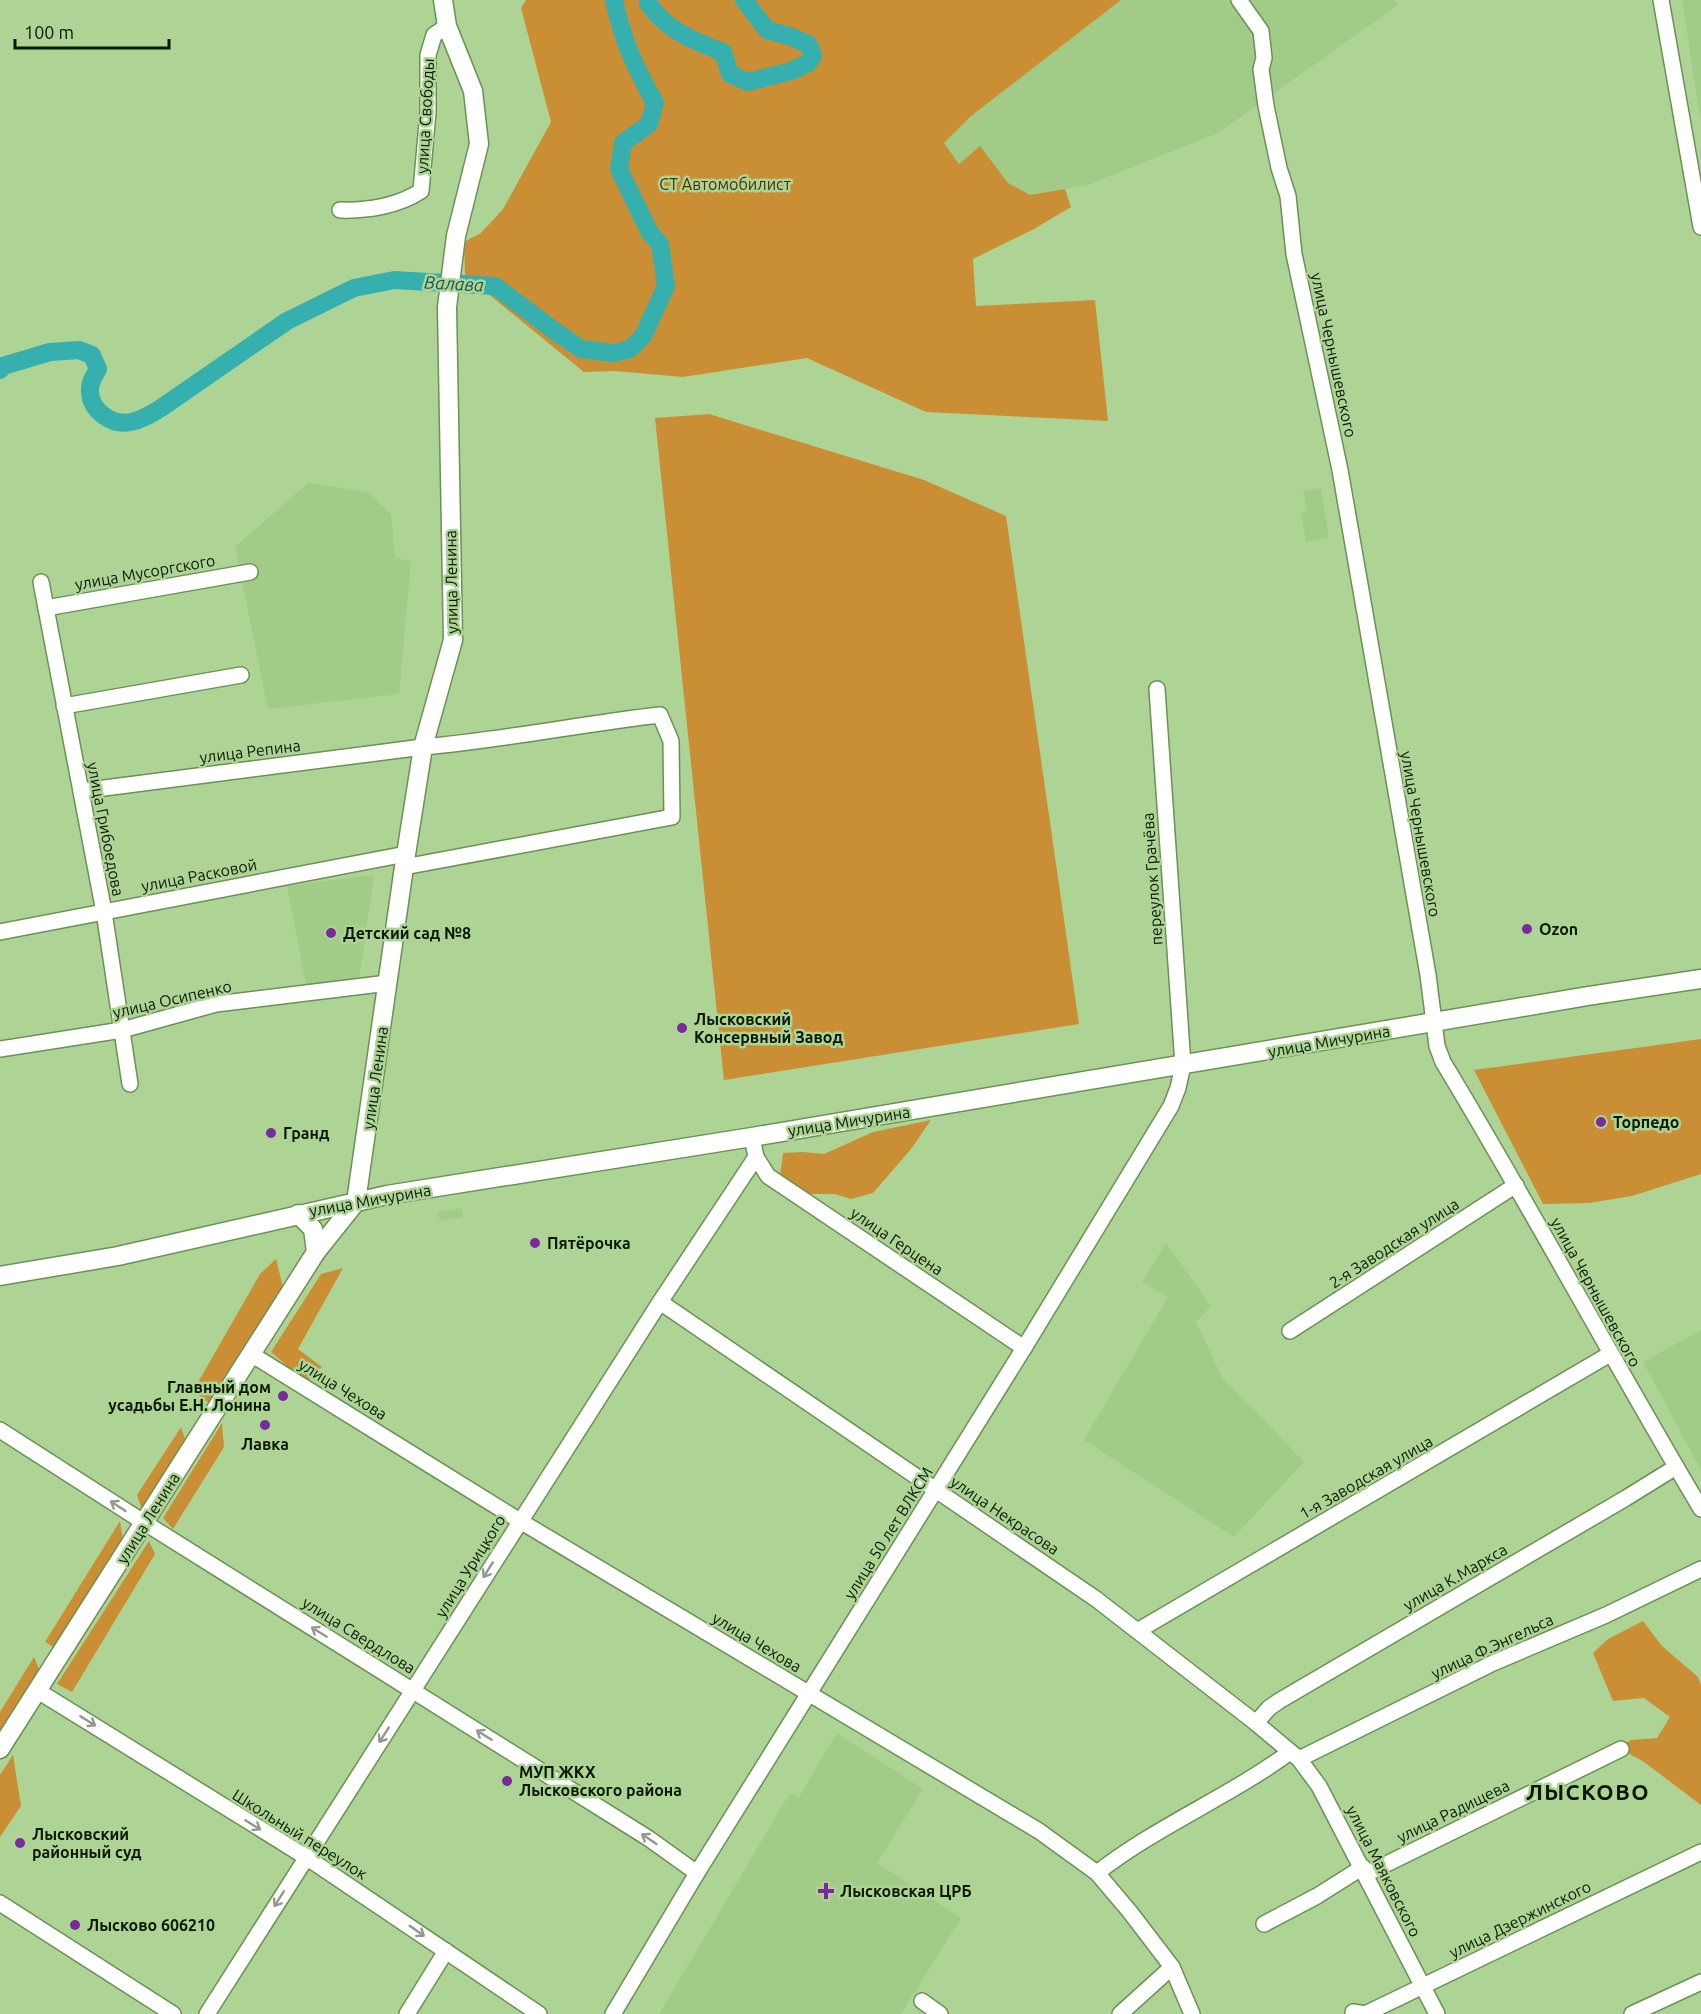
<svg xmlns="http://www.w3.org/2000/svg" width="1701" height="2014" viewBox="0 0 1701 2014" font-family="Ubuntu,sans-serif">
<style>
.built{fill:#a1cb86}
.green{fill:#ca8f35}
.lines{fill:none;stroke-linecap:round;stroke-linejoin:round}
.river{stroke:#35b0af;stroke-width:18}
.minor-casing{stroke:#6c9055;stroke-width:18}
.major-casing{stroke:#6c9055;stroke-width:21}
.minor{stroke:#fff;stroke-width:15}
.major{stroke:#fff;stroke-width:18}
.oneway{stroke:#91988e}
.poi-dot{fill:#7a2a9b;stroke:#add495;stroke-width:2}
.labels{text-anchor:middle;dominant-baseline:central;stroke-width:5;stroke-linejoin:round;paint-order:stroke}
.street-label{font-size:16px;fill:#0b1903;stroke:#add495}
.park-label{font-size:16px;fill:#493008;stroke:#add495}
.poi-label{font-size:16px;font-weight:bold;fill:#0b1903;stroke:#add495;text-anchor:start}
.water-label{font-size:18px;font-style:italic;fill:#145757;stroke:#add495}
.district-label{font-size:22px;font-weight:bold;letter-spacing:1.5px;fill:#0b1903;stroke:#add495}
</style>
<rect width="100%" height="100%" fill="#add495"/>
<g class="built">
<path d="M1121 0H1394L1398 5 1218 133 1087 185 1030 195 1008 183 980 147 959 164 944 143 971 116Z"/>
<path d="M1682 0H1701V124Z"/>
<path d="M308 483 368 492 391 514 395 558 411 561 399 694 268 709 235 547Z"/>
<path d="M1321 488 1329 538 1306 542 1301 512 1307 511 1303 491Z"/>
<path d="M374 875 359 979 306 985 287 886Z"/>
<path d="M462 1208 463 1217 440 1221 438 1212Z"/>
<path d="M1166 1243 1211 1306 1196 1322 1222 1377 1304 1462 1234 1537 1084 1440 1168 1297 1142 1282Z"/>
<path d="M1701 1330V1470L1643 1362Z"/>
<path d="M837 1733 923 1789 877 1863 961 1918 901 2014H659L790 1793 799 1797Z"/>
</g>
<g class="green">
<path d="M526 0H1121L971 116 944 143 959 164 980 146 1008 183 1030 195 1065 189 1071 207 1034 229 973 259 976 306 1095 300 1108 421 926 412 807 358 683 377 614 371 584 372 465 275 464 242 481 233 503 209 551 122 521 8Z"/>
<path d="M709 414 924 480 1006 516 1079 1024 724 1080 655 418Z"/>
<path d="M1701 1039V1174L1632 1196 1589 1203 1543 1204 1474 1070Z"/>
<path d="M931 1120 911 1149 873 1193 851 1199 835 1194H807L780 1177 783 1153 803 1152 824 1154 873 1132Z"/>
<path d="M276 1259 284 1291 212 1405 193 1391 260 1274Z"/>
<path d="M343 1268 298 1349 322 1367 306 1382 271 1352 321 1274Z"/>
<path d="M222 1423 224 1447 173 1529 163 1518Z"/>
<path d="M181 1427 187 1445 143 1513 137 1495Z"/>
<path d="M120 1521 124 1548 57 1649 45 1642Z"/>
<path d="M149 1541 155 1554 72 1692 57 1684Z"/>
<path d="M1643 1621 1662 1646 1698 1677 1701 1685V1805L1644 1762 1619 1748 1631 1740 1657 1738 1670 1717 1644 1698 1613 1701 1593 1653 1608 1639Z"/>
<path d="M34 1657 42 1676 0 1740V1712Z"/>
<path d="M13 1755 21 1806 0 1837V1775Z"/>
</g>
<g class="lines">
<g class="river">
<path d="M649 0 648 3C666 30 693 41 723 52L730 74 748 82 791 71 808 63 813 56 809 45 792 37 767 30 744 0"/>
<path d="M0 370 3 366 50 352 79 350 92 355 98 369C94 376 89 383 90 392 91 411 112 426 131 422 142 420 151 414 161 408L287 321 354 288 394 280 495 286 552 329 581 349 613 353 630 349 643 336 666 286 660 244 650 233 619 169 623 143 649 124 655 103C636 69 622 39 614 0"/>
</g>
<defs>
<g id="minor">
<path d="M1239 0 1261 31 1264 58 1261 69 1266 106 1279 168 1288 196 1294 254 1340 470 1428 975 1437 1046 1443 1062C1532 1209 1613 1361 1701 1509"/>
<path d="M1661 0 1701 227"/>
<path d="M340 210C367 211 398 206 421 191L428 112V55L434 35 447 26"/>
<path d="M41 582 104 912 130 1084"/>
<path d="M46 608 250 572"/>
<path d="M64 706 241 675"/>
<path d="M81 791 423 747C503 740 581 724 660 715L671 741 672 817 404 867"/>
<path d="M0 932 406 854"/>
<path d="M0 1049 122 1030 216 1004 388 983"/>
<path d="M756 1157 768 1176 1024 1348"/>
<path d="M660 1302 1096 1599 1256 1723 1299 1759 1319 1786 1437 2014"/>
<path d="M1290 1331 1516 1185"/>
<path d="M251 1354 520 1521 1039 1831 1097 1873 1130 1912 1172 1967 1192 2014"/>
<path d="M0 1430 145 1523 648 1838 697 1873"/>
<path d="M1139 1630 1610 1354"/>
<path d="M38 1691 306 1857 539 2014"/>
<path d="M1256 1723 1269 1708 1279 1701 1626 1498 1676 1467"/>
<path d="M1299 1759 1493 1663 1606 1615 1701 1569"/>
<path d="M1097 1873C1157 1826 1229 1797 1290 1752"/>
<path d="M1366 1874 1621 1749"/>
<path d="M0 1903 173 2014"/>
<path d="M1264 1924 1317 1896 1363 1867"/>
<path d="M922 2001 940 2014"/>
<path d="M1353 2012 1365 2014 1701 1852"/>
<path d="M207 2014 660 1302 756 1157 752 1137"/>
<path d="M407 2014 446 1951"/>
<path d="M613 2014 697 1873 1024 1348 1171 1106 1178 1088 1183 1065 1157 689"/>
<path d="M1120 2014 1172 1967"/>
<path d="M1632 2014 1701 1982"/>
</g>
<g id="major">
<path d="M298 1214 313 1229 316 1252"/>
<path d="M0 1276 118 1256 387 1195 752 1137 1588 996 1701 979"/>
<path d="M0 1749 316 1252 356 1202 404 867 423 747 453 640 447 307 456 236 479 144 473 91 447 26 443 0"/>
</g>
</defs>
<use href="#minor" class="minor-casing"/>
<use href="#major" class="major-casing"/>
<use href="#minor" class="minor"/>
<use href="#major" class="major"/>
</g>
<defs><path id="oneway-shaft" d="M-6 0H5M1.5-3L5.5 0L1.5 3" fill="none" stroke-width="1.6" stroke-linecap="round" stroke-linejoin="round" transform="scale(1.5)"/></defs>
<g class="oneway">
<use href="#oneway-shaft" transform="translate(118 1506) rotate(-147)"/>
<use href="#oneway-shaft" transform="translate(488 1570) rotate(122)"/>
<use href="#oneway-shaft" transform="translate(319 1632) rotate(-148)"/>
<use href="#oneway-shaft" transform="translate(88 1721) rotate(32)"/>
<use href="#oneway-shaft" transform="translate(384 1735) rotate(123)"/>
<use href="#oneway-shaft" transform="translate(484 1735) rotate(-148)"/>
<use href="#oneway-shaft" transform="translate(253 1825) rotate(32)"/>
<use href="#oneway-shaft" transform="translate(649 1839) rotate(-146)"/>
<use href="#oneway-shaft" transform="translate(279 1899) rotate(122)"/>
<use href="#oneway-shaft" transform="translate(417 1931) rotate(35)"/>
</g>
<g class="poi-dot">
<circle cx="1527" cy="929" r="6"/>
<circle cx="331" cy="933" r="6"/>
<circle cx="682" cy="1028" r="6"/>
<circle cx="1601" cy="1122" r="6"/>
<circle cx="271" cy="1133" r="6"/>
<circle cx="535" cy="1243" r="6"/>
<circle cx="283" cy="1396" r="6"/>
<circle cx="265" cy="1425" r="6"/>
<circle cx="507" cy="1781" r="6"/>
<circle cx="20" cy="1843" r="6"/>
<path d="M823 1882h6v6h6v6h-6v6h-6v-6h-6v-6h6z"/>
<circle cx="75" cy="1925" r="6"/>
</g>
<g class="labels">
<g class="street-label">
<text transform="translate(425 116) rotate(-87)">улица Свободы</text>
<text transform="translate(1334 355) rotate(78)">улица Чернышевского</text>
<text transform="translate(145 572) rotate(-10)">улица Мусоргского</text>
<text transform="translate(451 582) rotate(-91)">улица Ленина</text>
<text transform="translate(250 751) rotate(-7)">улица Репина</text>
<text transform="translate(106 829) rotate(79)">улица Грибоедова</text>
<text transform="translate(1421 834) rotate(80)">улица Чернышевского</text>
<text transform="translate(199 875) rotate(-11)">улица Расковой</text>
<text transform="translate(1152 879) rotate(-94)">переулок Грачёва</text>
<text transform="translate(172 999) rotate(-13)">улица Осипенко</text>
<text transform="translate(1329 1041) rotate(-10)">улица Мичурина</text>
<text transform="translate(375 1078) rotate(-82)">улица Ленина</text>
<text transform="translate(849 1121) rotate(-9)">улица Мичурина</text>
<text transform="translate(370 1200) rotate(-10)">улица Мичурина</text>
<text transform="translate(897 1241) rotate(34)">улица Герцена</text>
<text transform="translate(1394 1243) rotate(-33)">2-я Заводская улица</text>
<text transform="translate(1596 1292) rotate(61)">улица Чернышевского</text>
<text transform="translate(343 1389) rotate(32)">улица Чехова</text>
<text transform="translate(1366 1477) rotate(-30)">1-я Заводская улица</text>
<text transform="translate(1005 1515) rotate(34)">улица Некрасова</text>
<text transform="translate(148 1518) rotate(-58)">улица Ленина</text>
<text transform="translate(888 1533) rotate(-58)">улица 50 лет ВЛКСМ</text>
<text transform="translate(470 1566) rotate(-58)">улица Урицкого</text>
<text transform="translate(1455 1577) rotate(-30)">улица К.Маркса</text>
<text transform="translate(359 1635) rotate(32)">улица Свердлова</text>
<text transform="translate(757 1642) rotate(31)">улица Чехова</text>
<text transform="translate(1492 1646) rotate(-25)">улица Ф.Энгельса</text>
<text transform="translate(1453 1811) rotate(-26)">улица Радищева</text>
<text transform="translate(300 1834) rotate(32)">Школьный переулок</text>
<text transform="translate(1384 1871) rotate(63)">улица Маяковского</text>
<text transform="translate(1520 1919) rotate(-26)">улица Дзержинского</text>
</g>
<g class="park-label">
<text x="725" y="184">СТ Автомобилист</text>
</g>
<g class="poi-label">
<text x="1539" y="929">Ozon</text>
<text x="343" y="933">Детский сад №8</text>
<text x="694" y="1019">Лысковский<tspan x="694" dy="18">Консервный Завод</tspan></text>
<text x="1613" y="1122">Торпедо</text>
<text x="283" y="1133">Гранд</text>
<text x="547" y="1243">Пятёрочка</text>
<text x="271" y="1387" text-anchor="end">Главный дом<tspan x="271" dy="18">усадьбы Е.Н. Лонина</tspan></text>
<text x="265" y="1444" text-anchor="middle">Лавка</text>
<text x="519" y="1772">МУП ЖКХ<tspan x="519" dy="18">Лысковского района</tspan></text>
<text x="32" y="1834">Лысковский<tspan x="32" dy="18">районный суд</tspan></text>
<text x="840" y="1891">Лысковская ЦРБ</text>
<text x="87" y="1925">Лысково 606210</text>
</g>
<g class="water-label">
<text transform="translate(454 283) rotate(3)">Валава</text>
</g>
<g class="district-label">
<text x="1588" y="1791">ЛЫСКОВО</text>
</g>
</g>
<path d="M15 39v9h154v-9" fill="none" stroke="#0b1903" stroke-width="3"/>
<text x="24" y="39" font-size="18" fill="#0b1903" stroke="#add495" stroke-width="4.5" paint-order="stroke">100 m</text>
</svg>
